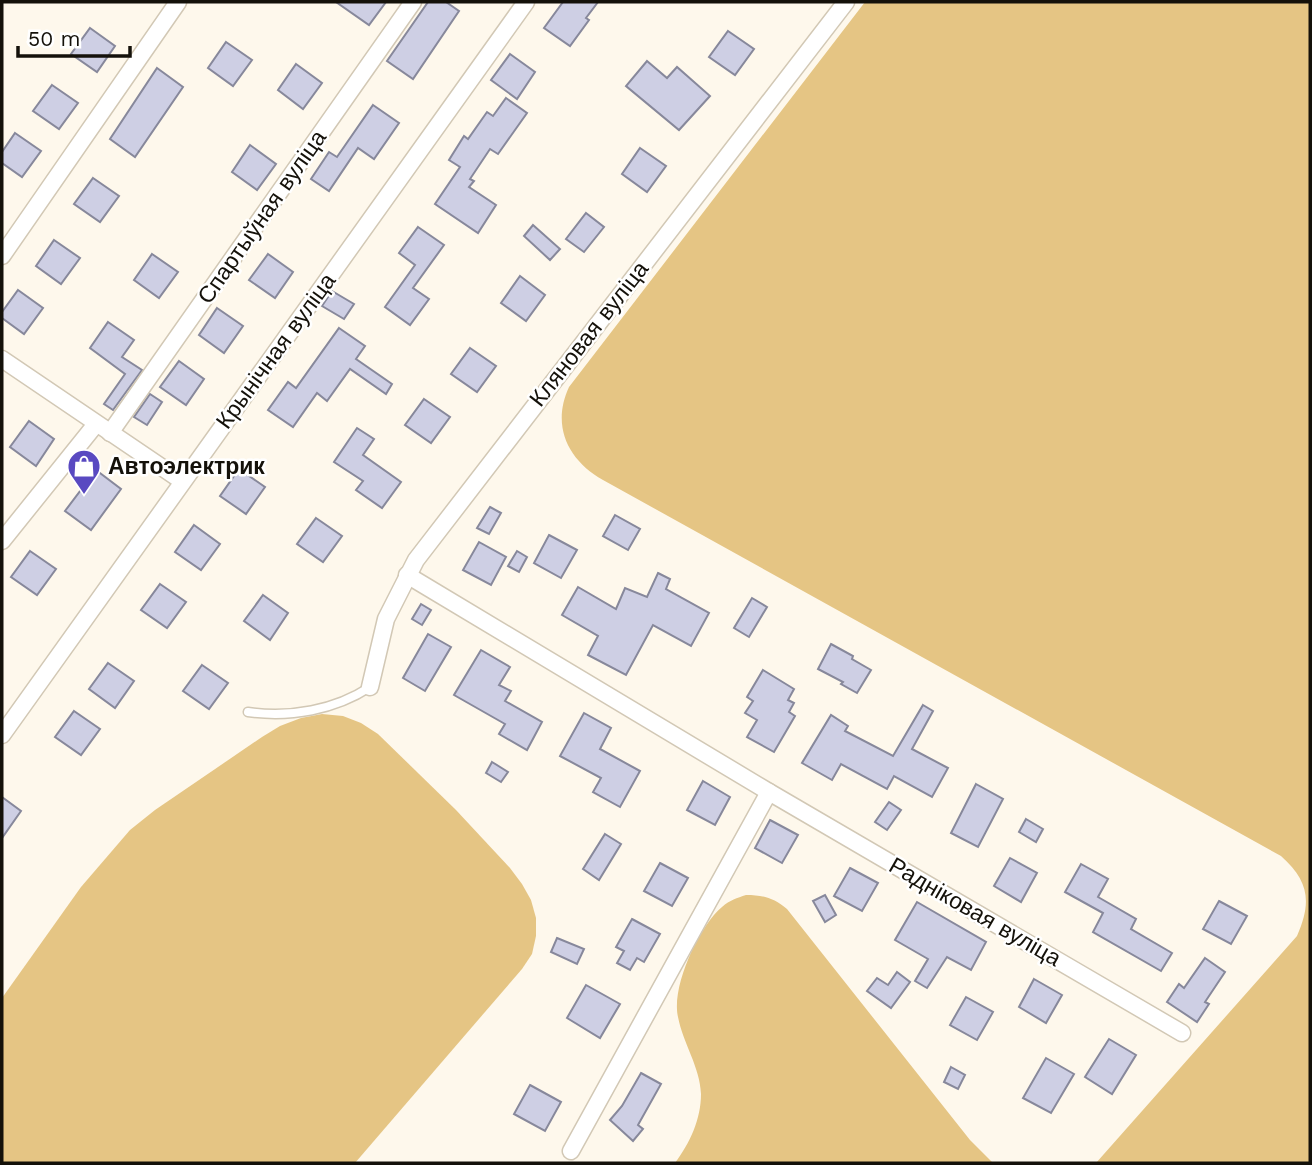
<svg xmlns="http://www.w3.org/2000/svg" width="1312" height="1165" viewBox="0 0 1312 1165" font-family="'Work Sans',sans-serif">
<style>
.green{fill:#e5c584}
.building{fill:#cecfe4;stroke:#87889b;stroke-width:2}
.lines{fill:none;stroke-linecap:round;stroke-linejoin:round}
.lane-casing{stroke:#d2c8b5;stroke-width:11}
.street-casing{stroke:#d2c8b5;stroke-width:19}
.lane{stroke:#fff;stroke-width:8}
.street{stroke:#fff;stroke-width:16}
.labels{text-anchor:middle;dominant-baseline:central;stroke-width:5;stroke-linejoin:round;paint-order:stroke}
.street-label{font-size:23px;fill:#14110a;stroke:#fff}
.poi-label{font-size:23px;font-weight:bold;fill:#14110a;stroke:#fff;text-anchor:start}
</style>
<rect width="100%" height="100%" fill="#fef8ec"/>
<g class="green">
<path d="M865 2H1310V1163H1096L1297 936C1312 902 1309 881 1281 856L603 480C568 460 551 426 569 387Z"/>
<path d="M322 714 343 716 361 723 378 734 456 810 510 868 522 884 531 900 536 918V936L532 954 522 969 355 1163H2V998L81 887 130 830 155 810 262 737 280 726 301 718Z"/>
<path d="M746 895C763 895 774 898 787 909L970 1140 993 1163H675C690 1143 701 1119 701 1094 700 1067 683 1043 678 1017 671 987 699 926 722 907 730 900 737 898 746 895Z"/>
</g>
<g class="building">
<path d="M336 2H386L369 25Z"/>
<path d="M428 2H446L459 11 413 79 387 61Z"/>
<path d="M563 2H598L586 18 589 20 570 46 544 28Z"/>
<path d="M90 28 115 46 97 72 71 54Z"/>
<path d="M728 31 754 49 735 75 709 57Z"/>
<path d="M226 42 252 60 233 86 208 68Z"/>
<path d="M510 54 535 72 517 99 491 80Z"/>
<path d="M647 61 667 78 677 67 710 96 679 130 626 86Z"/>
<path d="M296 64 322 83 303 109 278 90Z"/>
<path d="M157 68 183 87 135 157 110 139Z"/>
<path d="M52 85 78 103 59 129 33 111Z"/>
<path d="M506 98 527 113 498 154 490 149 470 179 474 181 469 187 496 205 478 233 435 204 460 167 449 160 464 136 468 139 487 112 493 116Z"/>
<path d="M373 105 399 123 374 159 358 148 329 191 311 179 329 152 337 157Z"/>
<path d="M15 133 41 151 22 177 2 163V152Z"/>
<path d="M250 145 276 164 257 190 232 172Z"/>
<path d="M640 148 666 166 647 192 622 174Z"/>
<path d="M93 178 119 196 100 222 74 204Z"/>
<path d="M586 213 604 227 584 252 566 239Z"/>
<path d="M533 225 560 249 550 260 524 236Z"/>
<path d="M418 227 444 245 413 288 429 299 410 325 385 307 415 265 399 253Z"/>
<path d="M54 240 80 258 61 284 36 266Z"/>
<path d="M152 254 178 272 159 298 134 280Z"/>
<path d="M268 254 293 272 275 298 249 280Z"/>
<path d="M520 276 545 295 526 321 501 303Z"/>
<path d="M18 290 43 308 24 334 2 318V312Z"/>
<path d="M332 291 354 304 344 319 322 306Z"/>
<path d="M217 308 243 326 224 353 199 335Z"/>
<path d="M108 322 134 340 122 357 142 370 113 410 104 404 125 374 90 348Z"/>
<path d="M339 328 365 346 356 359 392 384 386 394 350 369 327 401 317 393 293 427 268 410 288 382 296 388Z"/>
<path d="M470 348 496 366 477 392 451 374Z"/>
<path d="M179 361 204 379 186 405 160 387Z"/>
<path d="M150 394 162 402 147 425 134 417Z"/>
<path d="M424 399 450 417 431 443 405 425Z"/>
<path d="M29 421 54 439 36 466 10 447Z"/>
<path d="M357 428 374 439 363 455 401 482 382 508 356 490 363 481 334 462Z"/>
<path d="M239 469 265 487 246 514 220 496Z"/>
<path d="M96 470 121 489 91 530 65 511Z"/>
<path d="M490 507 501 513 489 534 477 528Z"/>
<path d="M615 515 640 529 628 550 603 536Z"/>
<path d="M316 518 342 536 323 562 297 544Z"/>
<path d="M194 525 220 544 201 570 175 552Z"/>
<path d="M549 535 577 550 561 578 534 563Z"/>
<path d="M479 542 506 557 491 585 463 570Z"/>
<path d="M30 551 56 569 37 595 11 577Z"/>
<path d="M517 551 527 557 519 572 508 566Z"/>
<path d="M658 573 670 579 666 589 709 613 691 646 653 625 626 675 588 655 598 636 562 615 578 587 616 609 625 588 647 597Z"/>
<path d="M160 584 186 602 167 628 141 610Z"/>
<path d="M263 595 288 613 270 640 244 621Z"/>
<path d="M752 598 767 607 749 637 734 628Z"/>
<path d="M421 604 431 610 422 625 412 619Z"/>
<path d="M428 634 451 647 425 691 403 678Z"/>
<path d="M831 644 853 656 852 659 871 670 857 693 841 684 843 682 818 669Z"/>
<path d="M481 650 510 667 499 685 511 691 505 701 542 722 527 750 499 734 505 724 454 695Z"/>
<path d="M108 663 134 681 115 708 89 689Z"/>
<path d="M202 665 228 683 209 709 183 691Z"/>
<path d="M763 670 794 689 788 700 794 703 789 712 795 716 774 752 747 737 757 720 745 713 753 701 747 697Z"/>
<path d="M923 705 933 711 912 749 948 768 932 797 894 776 887 789 841 764 832 780 802 763 831 715 848 726 845 731 893 756Z"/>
<path d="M74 711 100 729 81 755 55 737Z"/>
<path d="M584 713 611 728 600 749 640 771 620 807 593 792 601 778 560 756Z"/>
<path d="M492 762 508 772 501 782 486 773Z"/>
<path d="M703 781 730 797 715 825 687 810Z"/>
<path d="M976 784 1003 799 978 847 951 833Z"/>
<path d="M2 797 21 811 2 838Z"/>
<path d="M889 802 901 810 887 830 875 822Z"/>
<path d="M1026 819 1043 829 1036 842 1019 832Z"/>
<path d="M770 820 798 835 782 863 755 848Z"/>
<path d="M605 834 621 844 599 880 583 869Z"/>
<path d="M1010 858 1037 873 1021 902 994 886Z"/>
<path d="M660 863 688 878 672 906 644 891Z"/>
<path d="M1081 864 1108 879 1098 897 1136 919 1131 929 1172 953 1161 971 1093 932 1103 913 1065 892Z"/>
<path d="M850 868 878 883 862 911 834 896Z"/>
<path d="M825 895 836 915 825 922 813 901Z"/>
<path d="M1219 901 1247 916 1231 944 1203 929Z"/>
<path d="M917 902 986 942 971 970 947 957 927 988 915 981 928 959 895 940Z"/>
<path d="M632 919 660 934 644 962 637 958 630 970 617 963 624 951 616 947Z"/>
<path d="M557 938 584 949 577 964 551 952Z"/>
<path d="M1205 958 1225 972 1205 1002 1209 1004 1197 1022 1167 1002 1179 984 1184 988Z"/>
<path d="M897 972 910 982 891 1008 867 991 877 978 888 985Z"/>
<path d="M1034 979 1062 995 1046 1023 1019 1007Z"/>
<path d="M586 985 620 1004 600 1038 567 1018Z"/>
<path d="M966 997 993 1012 977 1040 950 1025Z"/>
<path d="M1109 1039 1136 1055 1112 1094 1085 1077Z"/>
<path d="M1046 1058 1074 1074 1051 1113 1023 1098Z"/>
<path d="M951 1067 965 1075 958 1089 944 1082Z"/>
<path d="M641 1073 661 1084 638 1125 643 1129 633 1141 610 1120 622 1106Z"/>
<path d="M530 1085 561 1102 545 1131 514 1114Z"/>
</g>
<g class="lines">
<defs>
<path id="lane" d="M248 712C290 718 335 710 370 687"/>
<g id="street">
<path d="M2 256 178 2"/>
<path d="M2 359 182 481"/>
<path d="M110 433 413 2"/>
<path d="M2 541 96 424"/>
<path d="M407 575 769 792 1182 1033"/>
<path d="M370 687 386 619 416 560 846 2"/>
<path d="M2 735 526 2"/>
<path d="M571 1151 769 792"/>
</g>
</defs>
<use href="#lane" class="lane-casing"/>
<use href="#street" class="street-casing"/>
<use href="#lane" class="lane"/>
<use href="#street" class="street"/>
</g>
<defs>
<symbol id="shop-pin" viewBox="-11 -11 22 30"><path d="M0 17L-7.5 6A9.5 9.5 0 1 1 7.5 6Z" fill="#5949c1" stroke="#fff"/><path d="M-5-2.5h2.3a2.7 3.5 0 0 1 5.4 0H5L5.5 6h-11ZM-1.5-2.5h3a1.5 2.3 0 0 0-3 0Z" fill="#fff"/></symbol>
</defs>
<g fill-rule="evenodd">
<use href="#shop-pin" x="65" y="447" width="38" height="52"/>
</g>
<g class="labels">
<g class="street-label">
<text transform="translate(262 217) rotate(-55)">Спартыўная вуліца</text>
<text transform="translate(589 334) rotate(-52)">Кляновая вуліца</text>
<text transform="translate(276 351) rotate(-54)">Крынічная вуліца</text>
<text transform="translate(975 912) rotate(30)">Радніковая вуліца</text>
</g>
<g class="poi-label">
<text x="108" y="466">Автоэлектрик</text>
</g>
</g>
<rect width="1312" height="1165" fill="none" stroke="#14110a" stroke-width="7"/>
<path d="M18 46v10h112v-10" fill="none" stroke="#14110a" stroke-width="3.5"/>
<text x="28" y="46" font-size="21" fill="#14110a" stroke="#ffffff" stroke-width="5" paint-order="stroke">50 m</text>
</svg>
